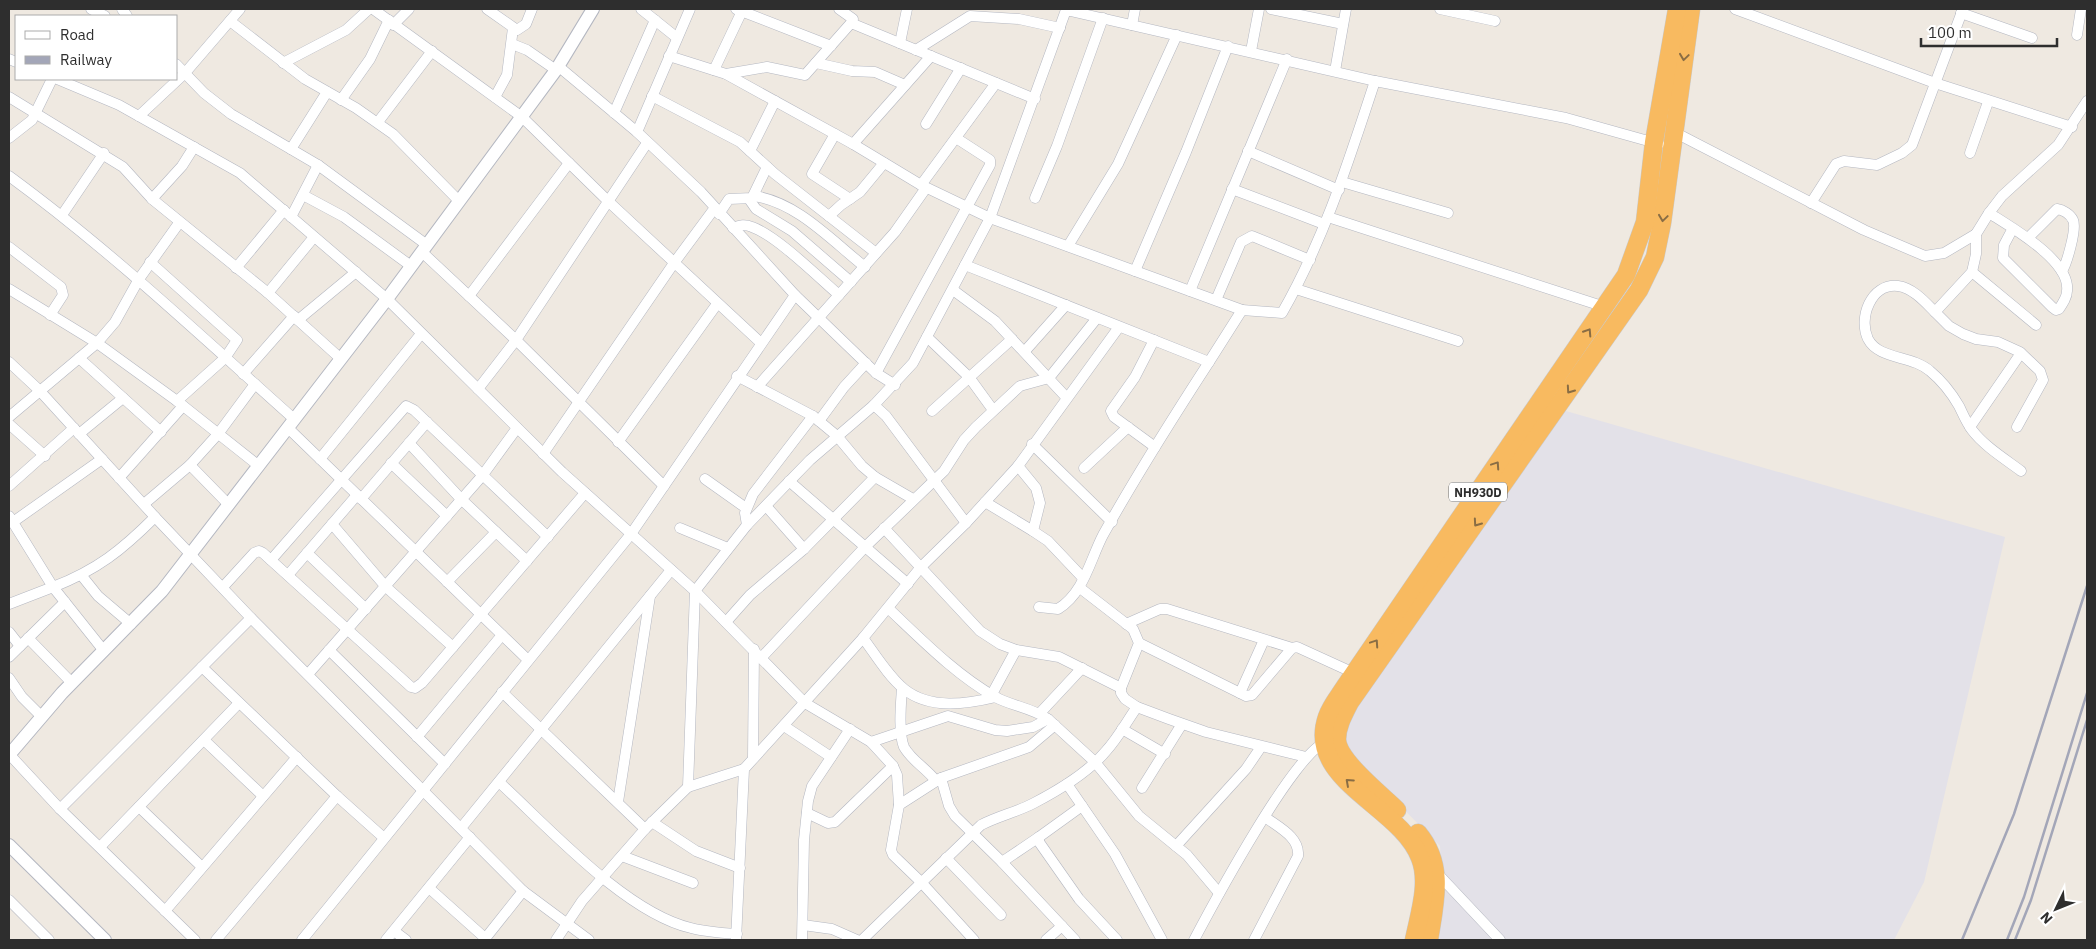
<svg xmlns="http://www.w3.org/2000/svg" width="2096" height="949" viewBox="0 0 2096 949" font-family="'IBM Plex Sans',sans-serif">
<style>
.industrial{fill:#e3e1e8}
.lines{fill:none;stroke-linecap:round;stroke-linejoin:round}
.minor-casing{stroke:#b4b7c1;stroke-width:11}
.tertiary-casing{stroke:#b4b7c1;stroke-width:14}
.trunk-casing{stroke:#c9c9c9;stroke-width:19}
.minor{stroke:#fff;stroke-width:10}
.tertiary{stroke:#fff;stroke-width:12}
.trunk{stroke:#f8ba60;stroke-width:18}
.rail{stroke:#a3a6b8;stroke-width:2.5}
.oneway{stroke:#896d44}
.labels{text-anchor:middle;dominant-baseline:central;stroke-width:4;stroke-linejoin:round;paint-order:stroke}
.shield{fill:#fff;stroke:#6d6d6d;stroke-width:1}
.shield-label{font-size:12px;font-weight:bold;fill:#2e2e2e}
</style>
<rect width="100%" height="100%" fill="#efe9e1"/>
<path class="industrial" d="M1559 409 2005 537 1924 882 1894 940H1430L1442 891 1440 846 1360 765 1343 742 1354 712Z"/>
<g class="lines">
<defs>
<g id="minor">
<path d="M91 9 105 16"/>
<path d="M122 9 127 16"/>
<path d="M373 9 522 117 609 202 761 343"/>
<path d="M487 9 517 30 526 24 532 9"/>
<path d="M641 9 676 37"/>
<path d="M736 9 831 46"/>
<path d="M839 9 853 19"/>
<path d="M1271 9 1343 24"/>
<path d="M1440 9 1495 21"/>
<path d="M1735 9 1935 83 2072 127"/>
<path d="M1961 13 2032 38"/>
<path d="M230 21 305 79 356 108 393 134 459 201"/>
<path d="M393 25 409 9"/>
<path d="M1132 25 1135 9"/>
<path d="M2077 35 2081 9"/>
<path d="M900 43 907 9"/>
<path d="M512 44 527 50 556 70"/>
<path d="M916 50 970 16 1019 19 1060 28"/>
<path d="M1251 51 1259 9"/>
<path d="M669 56 726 74 853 144 921 185 990 218 1242 310 1209 362"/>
<path d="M9 59 16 62"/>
<path d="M283 63 346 30 369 9"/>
<path d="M816 63 852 71 875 72 905 85"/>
<path d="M176 64 204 93 231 114 318 165 427 245"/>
<path d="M558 66 637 132 701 192 795 295 876 373 895 385"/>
<path d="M714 70 743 9"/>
<path d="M1335 71 1346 9"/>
<path d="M726 74 767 67 805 75 851 23 1035 99"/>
<path d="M57 79 119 105 240 173 387 299 562 472 695 591 805 703 871 742 893 766 897 775 899 805 891 850 893 855 921 882 974 940"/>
<path d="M652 96 740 142 775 174 876 253"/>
<path d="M9 97 123 167 152 199 268 293 341 359"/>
<path d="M495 97 507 75 513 28"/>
<path d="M341 100 370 59 389 20"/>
<path d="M614 113 655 20"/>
<path d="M139 116 185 73 240 9"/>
<path d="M378 122 432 51"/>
<path d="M926 124 961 68"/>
<path d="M637 132 690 9"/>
<path d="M1674 132 1864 230 1925 256 1944 253 1976 234"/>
<path d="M835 134 812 174 850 199"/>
<path d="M9 138 32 120 52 79"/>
<path d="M853 144 931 56"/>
<path d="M291 149 327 92"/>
<path d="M750 151 775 101"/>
<path d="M1248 151 1339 190"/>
<path d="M1970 153 1988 102"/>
<path d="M9 176C110 250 201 336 294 419"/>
<path d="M1342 182 1448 213"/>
<path d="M921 185 996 83"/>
<path d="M1232 189 1324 224"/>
<path d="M303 195 344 217 411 266"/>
<path d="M754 196C797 202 832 241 865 267"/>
<path d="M1035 198 1057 146 1103 18"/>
<path d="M152 199 182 166 194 147"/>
<path d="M749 199 756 209 792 231 851 282"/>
<path d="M1811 203 1836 164 1844 161 1877 165 1902 153 1912 145 1963 9"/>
<path d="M1989 213C2011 227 2071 261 2067 291 2067 297 2063 303 2059 309L2056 310 2052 307 2003 258 2004 245 2013 228"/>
<path d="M719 214 729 199 752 198 767 167"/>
<path d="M62 215 104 153"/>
<path d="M829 216 841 205 860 192 884 163"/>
<path d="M291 217 318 165"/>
<path d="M1328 217 1605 307"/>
<path d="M733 228C740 225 745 224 752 227 777 236 818 277 839 295"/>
<path d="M2028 238 2057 209C2063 210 2070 214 2073 220 2077 228 2067 263 2062 271"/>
<path d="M1068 246 1118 164 1177 35"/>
<path d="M9 247 61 287 63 295 50 315"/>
<path d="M422 252 516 340 664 486"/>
<path d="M150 262 237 340 225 358 177 401"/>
<path d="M965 265 1209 362C1172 419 1136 476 1103 535 1090 560 1084 593 1058 609L1039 607"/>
<path d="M236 268 284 210"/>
<path d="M1135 271 1186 152 1228 46"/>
<path d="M1972 272 2036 325"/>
<path d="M9 289 97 343 115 322 139 279 179 223"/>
<path d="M1296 289 1458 341"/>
<path d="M953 290 995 321 1066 397"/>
<path d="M1190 291 1287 59"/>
<path d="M268 293 314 237"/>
<path d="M469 296 569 163"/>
<path d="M1216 300 1241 242 1252 236 1310 260"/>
<path d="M1242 310 1282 313C1324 240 1349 160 1375 81"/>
<path d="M1935 312 1949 326 1963 334 1976 339 1998 342 2020 352 2040 371 2043 380 2017 427"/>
<path d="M298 320 356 272"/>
<path d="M927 337 969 377 993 410"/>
<path d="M1154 340 1135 377 1111 411 1114 417 1155 447"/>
<path d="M1025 351 1066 305"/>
<path d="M79 358 161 432"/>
<path d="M9 362 39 390 155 517 251 618 523 891 589 940"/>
<path d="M876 373 990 165V160L956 138"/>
<path d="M243 374 294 316"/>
<path d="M737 376 813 416 837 436 862 466 875 477 913 499"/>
<path d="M757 387 895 232 926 188"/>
<path d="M478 389 516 340 647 143"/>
<path d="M874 405 886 416 966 523 1018 466 1036 488 1040 503 1033 531 1048 541 1083 578"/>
<path d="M932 411 1012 339"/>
<path d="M9 417 97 343 177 401 259 466"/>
<path d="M819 421 844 387 866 363"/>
<path d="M9 424 45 456"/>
<path d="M1970 427 2021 353"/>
<path d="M288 428 528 660"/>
<path d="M79 434 123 398"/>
<path d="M618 442 717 304"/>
<path d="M409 443 461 499 527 561"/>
<path d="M1032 444 1112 522"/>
<path d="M543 454 674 263 714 209"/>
<path d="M320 459 421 334"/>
<path d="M391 463 447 516"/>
<path d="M190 465 229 505"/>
<path d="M1018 466 1119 327"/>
<path d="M1084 468 1128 427"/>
<path d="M2021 471C2005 459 1984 446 1972 430 1966 422 1963 414 1959 406 1952 394 1941 380 1930 371 1912 355 1879 360 1868 339 1858 318 1871 283 1898 286 1913 288 1925 302 1935 312L1972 272 1976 254V234L1989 213 2002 196 2058 145 2087 101"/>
<path d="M119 478 183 406"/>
<path d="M705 479 746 508"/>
<path d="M789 481 908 584"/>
<path d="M9 486 74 428"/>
<path d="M361 499 427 422"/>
<path d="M985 502 1033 531"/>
<path d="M144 504 190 465 218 434 255 384"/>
<path d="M766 506 804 549"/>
<path d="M9 516 53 587C97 570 122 550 155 517"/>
<path d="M13 522 102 459"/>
<path d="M332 524 386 587 453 647"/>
<path d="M747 525 745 513 753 494 813 416"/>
<path d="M680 528 728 548"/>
<path d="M884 528 980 631 1000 644 1016 650 1059 657 1121 688"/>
<path d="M307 553 366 609"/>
<path d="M271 560 406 406 414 410 548 537"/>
<path d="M288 575 357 495"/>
<path d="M82 576 98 596 131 624"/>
<path d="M447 582 496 532"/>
<path d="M223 587 254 553 259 551 263 553 411 687 415 688 422 683 585 493"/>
<path d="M1080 588 1133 629 1139 643 1121 688V693L1125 699 1137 707 1169 719 1206 732 1306 757"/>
<path d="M9 604 53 587 104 651"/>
<path d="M889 609C922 640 955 674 995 697 1012 706 1032 708 1048 719L1095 762 1139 816 1187 855 1219 893"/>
<path d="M726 622 750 595 804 549 875 477"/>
<path d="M1126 624 1160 609H1167L1292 648"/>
<path d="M9 632 20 646"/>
<path d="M28 638 72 683"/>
<path d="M863 638C875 654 888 676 904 689 930 710 967 704 996 697"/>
<path d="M1139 643 1246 696 1252 695 1292 648 1297 647 1354 673"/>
<path d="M329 650 445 764"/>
<path d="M9 657 65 602"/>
<path d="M762 657 865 547 944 471 964 440 976 427 1020 386 1049 378 1097 318"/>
<path d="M202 667 337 796"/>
<path d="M309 673 482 476 517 428"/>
<path d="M9 678 22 697 42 717"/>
<path d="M902 688C901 703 898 733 904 747 911 760 927 769 936 781"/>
<path d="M502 692 645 829"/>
<path d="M1240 693 1264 640"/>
<path d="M992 694 1016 650"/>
<path d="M1040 713 1082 668"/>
<path d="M784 726 831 757"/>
<path d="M1122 729 1165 754"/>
<path d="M417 737 502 635"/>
<path d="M204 740 263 796"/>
<path d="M871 742 948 716 995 730 1007 731 1033 727 1048 719"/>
<path d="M9 754 60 809 195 940"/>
<path d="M753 758 754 649"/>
<path d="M941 778 949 806 955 816 1002 862 1075 940"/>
<path d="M499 782C549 828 626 913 691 928 706 932 722 933 737 934"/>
<path d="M1067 784 1115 854 1162 940"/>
<path d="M688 787 695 591 747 525 810 460 874 405 913 363 990 218 1066 10 1375 81 1566 118 1659 144"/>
<path d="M1142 788 1182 724"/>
<path d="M618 802 650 596"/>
<path d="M899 805 941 778 1029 747 1055 725"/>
<path d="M1082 806 1039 837V842L1079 899 1117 940"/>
<path d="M139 807 202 867"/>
<path d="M60 809 251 618"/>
<path d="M807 813 828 823 835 822 893 766"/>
<path d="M652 822 696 851 740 868"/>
<path d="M461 828 671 570"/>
<path d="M1176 846 1246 769 1261 747"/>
<path d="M100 847 239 703"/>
<path d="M622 856 693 883"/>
<path d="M946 858 1001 915"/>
<path d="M1002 862 1039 837"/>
<path d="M1436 872 1500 940"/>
<path d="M429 888 485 938"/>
<path d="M9 900 49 940"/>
<path d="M165 911 297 757"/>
<path d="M803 925 832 929 857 940"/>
<path d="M394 931 406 940"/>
<path d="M216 940 337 796 384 838"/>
<path d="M302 940 631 534 795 295"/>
<path d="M386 940 470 837"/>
<path d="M484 940 523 891"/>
<path d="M556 940 582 901 645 829 688 787 744 769"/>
<path d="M736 940 744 769 863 638 921 567 966 523"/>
<path d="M802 940 804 840 808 801 812 786 850 729"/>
<path d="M862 940 981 825C998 816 1017 812 1034 803 1059 790 1088 773 1106 751 1118 738 1127 721 1137 707"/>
<path d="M1046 940 1062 926"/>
<path d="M1194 940C1211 908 1297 747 1327 742"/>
<path d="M1254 940 1298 856C1300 837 1278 827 1265 817"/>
</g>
<g id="tertiary">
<path d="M9 755 62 693 162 591 387 299 556 70 593 9"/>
<path d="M9 845 105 940"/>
</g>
<g id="trunk">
<path d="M1397 810C1382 795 1337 760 1337 739 1337 726 1344 714 1350 702L1639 290 1655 257 1662 223 1691 9"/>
<path d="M1418 833C1445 865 1435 902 1429 940"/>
<path d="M1414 940C1419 915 1430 883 1420 858 1401 806 1305 781 1327 717 1331 705 1340 695 1346 685L1626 275 1645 222 1654 142 1677 9"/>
</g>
</defs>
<use href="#minor" class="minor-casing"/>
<use href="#tertiary" class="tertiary-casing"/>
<use href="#trunk" class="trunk-casing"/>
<use href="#minor" class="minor"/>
<use href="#tertiary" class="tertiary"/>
<use href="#trunk" class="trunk"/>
<g class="rail">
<path d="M1962 940 2014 814 2087 586"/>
<path d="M2007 940 2024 897 2087 693"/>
<path d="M2015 940 2031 900 2087 720"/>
</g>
</g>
<defs><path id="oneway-chevron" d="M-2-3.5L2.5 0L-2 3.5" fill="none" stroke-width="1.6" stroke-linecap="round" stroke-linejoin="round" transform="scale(1.25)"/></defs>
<g class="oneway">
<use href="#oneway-chevron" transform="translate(1684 57) rotate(98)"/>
<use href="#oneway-chevron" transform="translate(1663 218) rotate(98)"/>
<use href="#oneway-chevron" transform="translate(1588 332) rotate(-57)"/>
<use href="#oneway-chevron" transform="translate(1570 390) rotate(125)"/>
<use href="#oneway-chevron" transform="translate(1496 465) rotate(-56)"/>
<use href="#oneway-chevron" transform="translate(1477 523) rotate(125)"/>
<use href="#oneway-chevron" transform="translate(1375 643) rotate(-56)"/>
<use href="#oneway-chevron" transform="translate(1349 782) rotate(-138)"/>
</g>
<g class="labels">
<rect class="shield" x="1449" y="482.5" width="58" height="19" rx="4"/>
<g class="shield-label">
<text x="1478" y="492">NH930D</text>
</g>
</g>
<rect width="2096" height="949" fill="none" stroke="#2e2e2e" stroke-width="20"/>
<rect x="15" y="15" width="162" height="65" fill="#ffffff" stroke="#ababab"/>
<rect x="25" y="31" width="25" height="8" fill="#ffffff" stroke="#ababab"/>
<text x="60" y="40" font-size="15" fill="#2e2e2e">Road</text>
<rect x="25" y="56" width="25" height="8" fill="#a3a6b8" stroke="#ababab"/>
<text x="60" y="65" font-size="15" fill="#2e2e2e">Railway</text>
<g transform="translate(2056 909) rotate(227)" stroke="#ffffff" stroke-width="4" paint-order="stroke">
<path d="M0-4L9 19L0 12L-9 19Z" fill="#2e2e2e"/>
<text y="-8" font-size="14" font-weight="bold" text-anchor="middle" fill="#2e2e2e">N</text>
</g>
<path d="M1921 38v8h136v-8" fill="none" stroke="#2e2e2e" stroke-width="2.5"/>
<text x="1928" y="38" font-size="15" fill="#2e2e2e" stroke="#ffffff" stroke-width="4" paint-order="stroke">100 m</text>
</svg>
